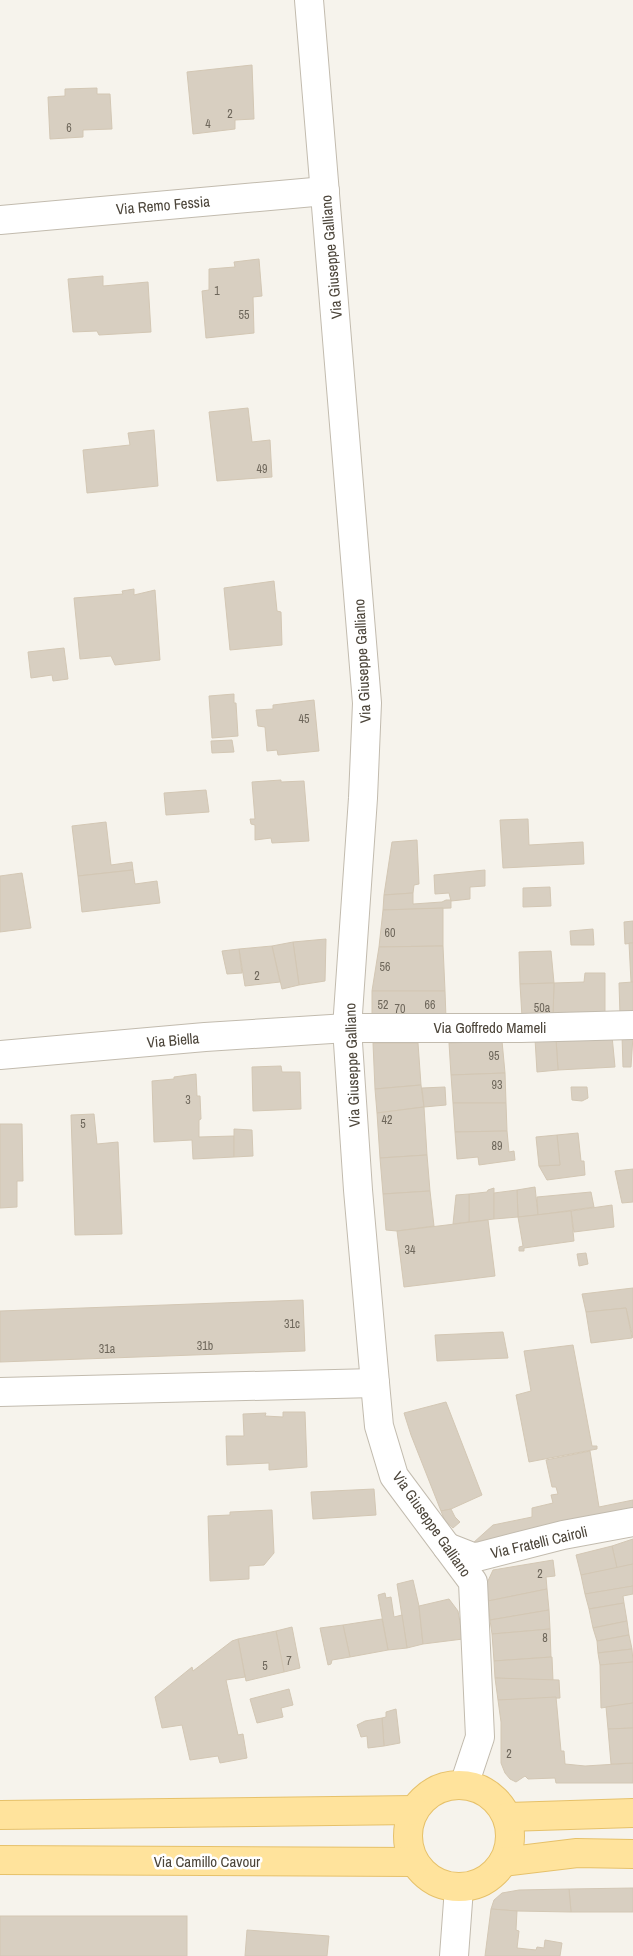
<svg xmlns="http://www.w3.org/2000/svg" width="633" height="1956" viewBox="0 0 633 1956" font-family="'Archivo Narrow',sans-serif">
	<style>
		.building { fill: #d8cfc1; stroke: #d3c7b4 }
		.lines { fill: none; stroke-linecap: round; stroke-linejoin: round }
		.minor-casing { stroke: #c2bbae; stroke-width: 30 }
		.major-casing { stroke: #e6c16a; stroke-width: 30 }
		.minor { stroke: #fff; stroke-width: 28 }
		.major { stroke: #ffe39c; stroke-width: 28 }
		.labels { text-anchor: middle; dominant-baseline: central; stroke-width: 5; stroke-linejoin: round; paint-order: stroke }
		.number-label { font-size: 12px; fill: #6e675b }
		.street-label { font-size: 15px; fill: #4b4439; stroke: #fff }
	</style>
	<rect width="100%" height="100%" fill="#f6f3ec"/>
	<!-- building -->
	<g class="building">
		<polygon points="252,65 254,119 235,120 235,129 193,134 187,72"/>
		<polygon points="97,88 97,94 110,94 112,129 83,130 83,137 50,139 48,97 65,96 65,89"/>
		<polygon points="259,259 262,296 253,297 254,333 206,338 202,291 209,290 209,269 235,267 234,262"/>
		<polygon points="103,276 103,286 148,282 151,332 99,335 97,331 73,332 68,279"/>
		<polygon points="248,408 252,442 270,440 272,477 217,481 209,412"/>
		<polygon points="154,430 158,486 87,493 83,450 130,445 128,433"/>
		<polygon points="274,581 277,611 281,612 282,645 230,650 224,588"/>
		<polygon points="134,589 134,595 155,590 160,660 115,665 111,656 80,659 74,598 123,594 122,591"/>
		<polygon points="64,648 68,679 53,681 52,675 31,678 28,652"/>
		<polygon points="234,694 234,703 236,703 238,736 212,738 209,696"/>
		<polygon points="314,700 319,751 278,755 277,750 267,751 265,727 258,726 256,710 273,709 273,705"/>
		<polygon points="232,740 234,752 212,753 211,741"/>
		<polygon points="281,780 281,782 304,781 309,841 272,843 271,838 255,840 255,825 251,824 250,819 255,819 252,782"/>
		<polygon points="206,790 209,812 166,815 164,793"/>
		<polygon points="528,819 529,845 583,842 584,864 503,868 500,820"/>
		<polygon points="106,822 111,865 132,862 133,870 78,876 72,826"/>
		<polygon points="417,840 419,884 414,885 413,893 384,895 392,842"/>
		<polygon points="133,870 135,884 157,881 160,903 82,912 78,876"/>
		<polygon points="485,870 485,886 470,887 470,899 451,901 449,893 435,894 434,875"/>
		<polygon points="22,873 31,928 0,932 0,876"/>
		<polygon points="550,887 551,906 523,907 523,888"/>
		<polygon points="413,893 413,904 442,902 446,900 451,900 451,908 383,910 384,895"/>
		<polygon points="443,908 443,946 379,947 383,910"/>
		<polygon points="633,921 633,943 625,944 624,922"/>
		<polygon points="593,929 594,945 571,945 570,931"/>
		<polygon points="326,939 325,981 299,985 293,942"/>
		<polygon points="293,942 299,985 282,989 272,946"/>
		<polygon points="629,943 633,943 633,982 631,982"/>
		<polygon points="272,946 280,982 245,986 239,949"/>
		<polygon points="443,946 445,991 372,991 379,947"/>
		<polygon points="239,949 242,973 227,974 222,951"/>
		<polygon points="551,951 554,983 520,984 519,952"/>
		<polygon points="585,973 605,973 605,1014 553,1016 554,983 584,982"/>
		<polygon points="633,982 633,1015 620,1015 619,983"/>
		<polygon points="554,983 553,1016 522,1017 520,984"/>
		<polygon points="372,991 445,991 446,1018 372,1018"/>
		<polygon points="612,1036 615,1067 558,1070 556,1039"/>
		<polygon points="622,1036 633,1036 631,1067 623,1067"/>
		<polygon points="535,1039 556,1039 558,1070 537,1072"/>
		<polygon points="502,1041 505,1073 451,1075 449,1043"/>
		<polygon points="373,1043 418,1043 421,1085 375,1089"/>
		<polygon points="281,1066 282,1072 300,1072 301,1109 253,1111 252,1067"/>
		<polygon points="505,1073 506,1103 453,1103 451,1075"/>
		<polygon points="196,1074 197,1096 200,1096 201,1119 199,1120 199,1137 234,1136 234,1157 193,1159 192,1140 154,1142 152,1081 174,1079 174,1077"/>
		<polygon points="421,1085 424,1107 377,1113 375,1089"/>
		<polygon points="445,1087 446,1105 424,1107 422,1088"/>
		<polygon points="571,1087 587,1087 588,1098 582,1101 572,1100"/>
		<polygon points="453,1103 506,1103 507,1131 455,1132"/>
		<polygon points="424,1107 427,1155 380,1158 377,1113"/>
		<polygon points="94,1114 97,1144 118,1142 122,1234 75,1235 71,1115"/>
		<polygon points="0,1124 22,1124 23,1181 17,1181 17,1207 0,1208"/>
		<polygon points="234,1129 252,1130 253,1156 234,1157"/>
		<polygon points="507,1131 509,1152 514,1151 515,1160 479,1165 478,1157 457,1159 455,1132"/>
		<polygon points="578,1133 581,1161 584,1161 585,1175 547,1180 539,1166 560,1165 557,1135"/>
		<polygon points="557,1135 560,1165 539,1166 536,1137"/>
		<polygon points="427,1155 430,1191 383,1194 380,1158"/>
		<polygon points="633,1169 633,1202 622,1203 615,1171"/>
		<polygon points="535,1187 538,1215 518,1217 517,1190"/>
		<polygon points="494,1188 494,1219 469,1222 469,1194 487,1192 488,1190"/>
		<polygon points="517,1190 518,1217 494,1219 494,1193"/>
		<polygon points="430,1191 434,1226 397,1231 386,1230 383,1194"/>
		<polygon points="591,1192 594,1207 538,1215 537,1197"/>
		<polygon points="469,1194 469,1222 453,1224 456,1195"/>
		<polygon points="612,1205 614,1227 574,1232 571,1211"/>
		<polygon points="571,1211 574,1241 524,1248 524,1251 519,1251 519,1247 523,1246 518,1217"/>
		<polygon points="488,1220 495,1276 404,1287 397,1231"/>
		<polygon points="586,1253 588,1264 579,1266 577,1254"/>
		<polygon points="633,1288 633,1338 626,1308 586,1312 582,1294"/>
		<polygon points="303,1300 305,1351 0,1362 0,1311"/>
		<polygon points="626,1308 632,1338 591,1343 586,1312"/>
		<polygon points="503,1332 508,1358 437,1361 435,1335"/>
		<polygon points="573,1345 592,1446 597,1446 597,1449 529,1462 516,1395 531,1391 524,1351"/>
		<polygon points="446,1402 482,1495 451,1509 441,1511 411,1435 404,1413"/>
		<polygon points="283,1412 305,1412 307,1467 269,1470 269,1463 227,1465 226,1436 244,1436 243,1414 266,1413 265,1416 283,1417"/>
		<polygon points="590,1451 599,1507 633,1500 633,1516 502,1545 473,1543 493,1525 532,1517 532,1508 553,1503 551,1495 558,1494 556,1487 552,1487 546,1460"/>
		<polygon points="374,1489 376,1515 313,1519 311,1492"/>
		<polygon points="451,1509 455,1517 460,1522 453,1528 445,1521 441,1511"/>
		<polygon points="272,1510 274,1553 264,1565 249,1566 249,1579 210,1581 208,1516 230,1515 230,1512"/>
		<polygon points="633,1539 633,1564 617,1568 612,1546"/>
		<polygon points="612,1546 617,1568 581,1575 576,1555"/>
		<polygon points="553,1560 555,1576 546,1577 547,1589 488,1601 487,1583 493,1570"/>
		<polygon points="633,1564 633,1586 585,1594 581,1575"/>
		<polygon points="413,1580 419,1606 423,1644 407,1648 397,1584"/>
		<polygon points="633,1586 633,1594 623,1596 624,1603 589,1609 585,1594"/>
		<polygon points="547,1589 549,1610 490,1620 488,1601"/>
		<polygon points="385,1593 386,1598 391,1597 394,1617 402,1615 407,1648 388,1650 378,1595"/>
		<polygon points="449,1599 458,1611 463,1639 423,1644 419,1606"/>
		<polygon points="624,1603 627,1621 593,1628 589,1609"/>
		<polygon points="549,1610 550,1629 492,1634 490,1620"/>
		<polygon points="382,1619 388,1650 350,1657 343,1625"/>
		<polygon points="627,1621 629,1635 597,1641 593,1628"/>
		<polygon points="343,1625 350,1657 332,1660 331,1664 328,1665 320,1628"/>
		<polygon points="292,1627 300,1668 284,1672 276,1631"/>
		<polygon points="550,1629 551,1657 494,1661 492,1634"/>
		<polygon points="276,1631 284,1672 246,1681 238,1639"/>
		<polygon points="629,1635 632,1649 598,1653 597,1641"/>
		<polygon points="238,1639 245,1677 226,1680 238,1735 243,1734 247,1758 220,1763 218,1756 190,1760 182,1725 162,1728 155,1697 192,1667 193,1671 232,1641"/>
		<polygon points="632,1649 633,1662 600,1665 598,1653"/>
		<polygon points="552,1657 553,1681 495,1678 494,1661"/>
		<polygon points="633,1662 633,1703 601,1708 600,1665"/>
		<polygon points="495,1678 559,1680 560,1698 498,1700"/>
		<polygon points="289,1689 293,1705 281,1708 283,1717 257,1723 250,1699"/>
		<polygon points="556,1697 561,1751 564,1751 565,1764 585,1766 633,1763 633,1783 556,1783 555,1778 528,1779 525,1776 516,1782 510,1779 505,1773 501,1763 501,1722 498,1700"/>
		<polygon points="633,1703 633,1728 608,1729 606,1707"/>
		<polygon points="396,1709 400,1743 384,1746 382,1718 386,1717 386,1712"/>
		<polygon points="382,1718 384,1746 368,1748 367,1736 361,1737 357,1725 365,1721"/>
		<polygon points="633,1728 633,1763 611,1764 608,1729"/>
		<polygon points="633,1888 633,1912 571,1912 569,1889"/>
		<polygon points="569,1889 571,1912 517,1911 491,1909 494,1900 502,1893 519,1890"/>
		<polygon points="491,1909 517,1911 516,1930 519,1931 517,1948 536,1950 537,1947 544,1948 545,1940 562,1943 560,1956 485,1956"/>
		<rect x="0" y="1916" width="187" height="40"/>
		<polygon points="247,1930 329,1936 327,1956 245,1956"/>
	</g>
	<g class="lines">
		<!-- minor casing -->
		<g class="minor-casing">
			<g id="minor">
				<polyline points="309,0 367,703 363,798 347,1028 358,1190 375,1383 379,1426 394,1476 473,1582 480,1737 464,1785"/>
				<polyline points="0,220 325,191"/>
				<polyline points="0,1055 205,1037 347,1028 521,1028 633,1025"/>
				<polyline points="0,1392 375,1383"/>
				<polyline points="447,1547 470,1556 477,1557 563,1535 633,1522"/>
				<polyline points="454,1956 459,1888"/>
			</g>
		</g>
		<!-- major casing -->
		<g class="major-casing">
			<g id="major">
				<circle cx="459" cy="1836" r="51"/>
				<polyline points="0,1815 414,1810"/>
				<polyline points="507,1817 633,1813"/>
				<polyline points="0,1860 414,1862"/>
				<polyline points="503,1862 577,1853 633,1854"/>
			</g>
		</g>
		<!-- minor -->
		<use href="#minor" class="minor"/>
		<!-- major -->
		<use href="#major" class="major"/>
	</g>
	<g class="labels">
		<!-- number labels -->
		<g class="number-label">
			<text x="230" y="114">2</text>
			<text x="208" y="124">4</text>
			<text x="69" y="128">6</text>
			<text x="217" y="291">1</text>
			<text x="244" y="315">55</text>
			<text x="262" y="469">49</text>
			<text x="304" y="719">45</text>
			<text x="390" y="933">60</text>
			<text x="385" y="967">56</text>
			<text x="257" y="976">2</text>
			<text x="383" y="1005">52</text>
			<text x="430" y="1005">66</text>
			<text x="542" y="1008">50a</text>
			<text x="400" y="1009">70</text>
			<text x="494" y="1056">95</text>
			<text x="497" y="1085">93</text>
			<text x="188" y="1100">3</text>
			<text x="387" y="1120">42</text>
			<text x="83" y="1124">5</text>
			<text x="497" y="1146">89</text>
			<text x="410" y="1250">34</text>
			<text x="292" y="1324">31c</text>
			<text x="205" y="1346">31b</text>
			<text x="107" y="1349">31a</text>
			<text x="540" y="1574">2</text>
			<text x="545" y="1638">8</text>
			<text x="289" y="1661">7</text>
			<text x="265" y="1666">5</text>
			<text x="509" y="1754">2</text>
		</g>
		<!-- street labels -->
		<g class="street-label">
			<text transform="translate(163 205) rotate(-5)">Via Remo Fessia</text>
			<text transform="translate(331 257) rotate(-95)">Via Giuseppe Galliano</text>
			<text transform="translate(362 661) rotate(-93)">Via Giuseppe Galliano</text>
			<text x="490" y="1027">Via Goffredo Mameli</text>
			<text transform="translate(173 1040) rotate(-5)">Via Biella</text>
			<text transform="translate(352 1065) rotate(-92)">Via Giuseppe Galliano</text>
			<text transform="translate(432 1524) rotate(55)">Via Giuseppe Galliano</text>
			<text transform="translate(539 1542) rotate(-13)">Via Fratelli Cairoli</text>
			<text x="207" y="1861">Via Camillo Cavour</text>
		</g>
	</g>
</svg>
